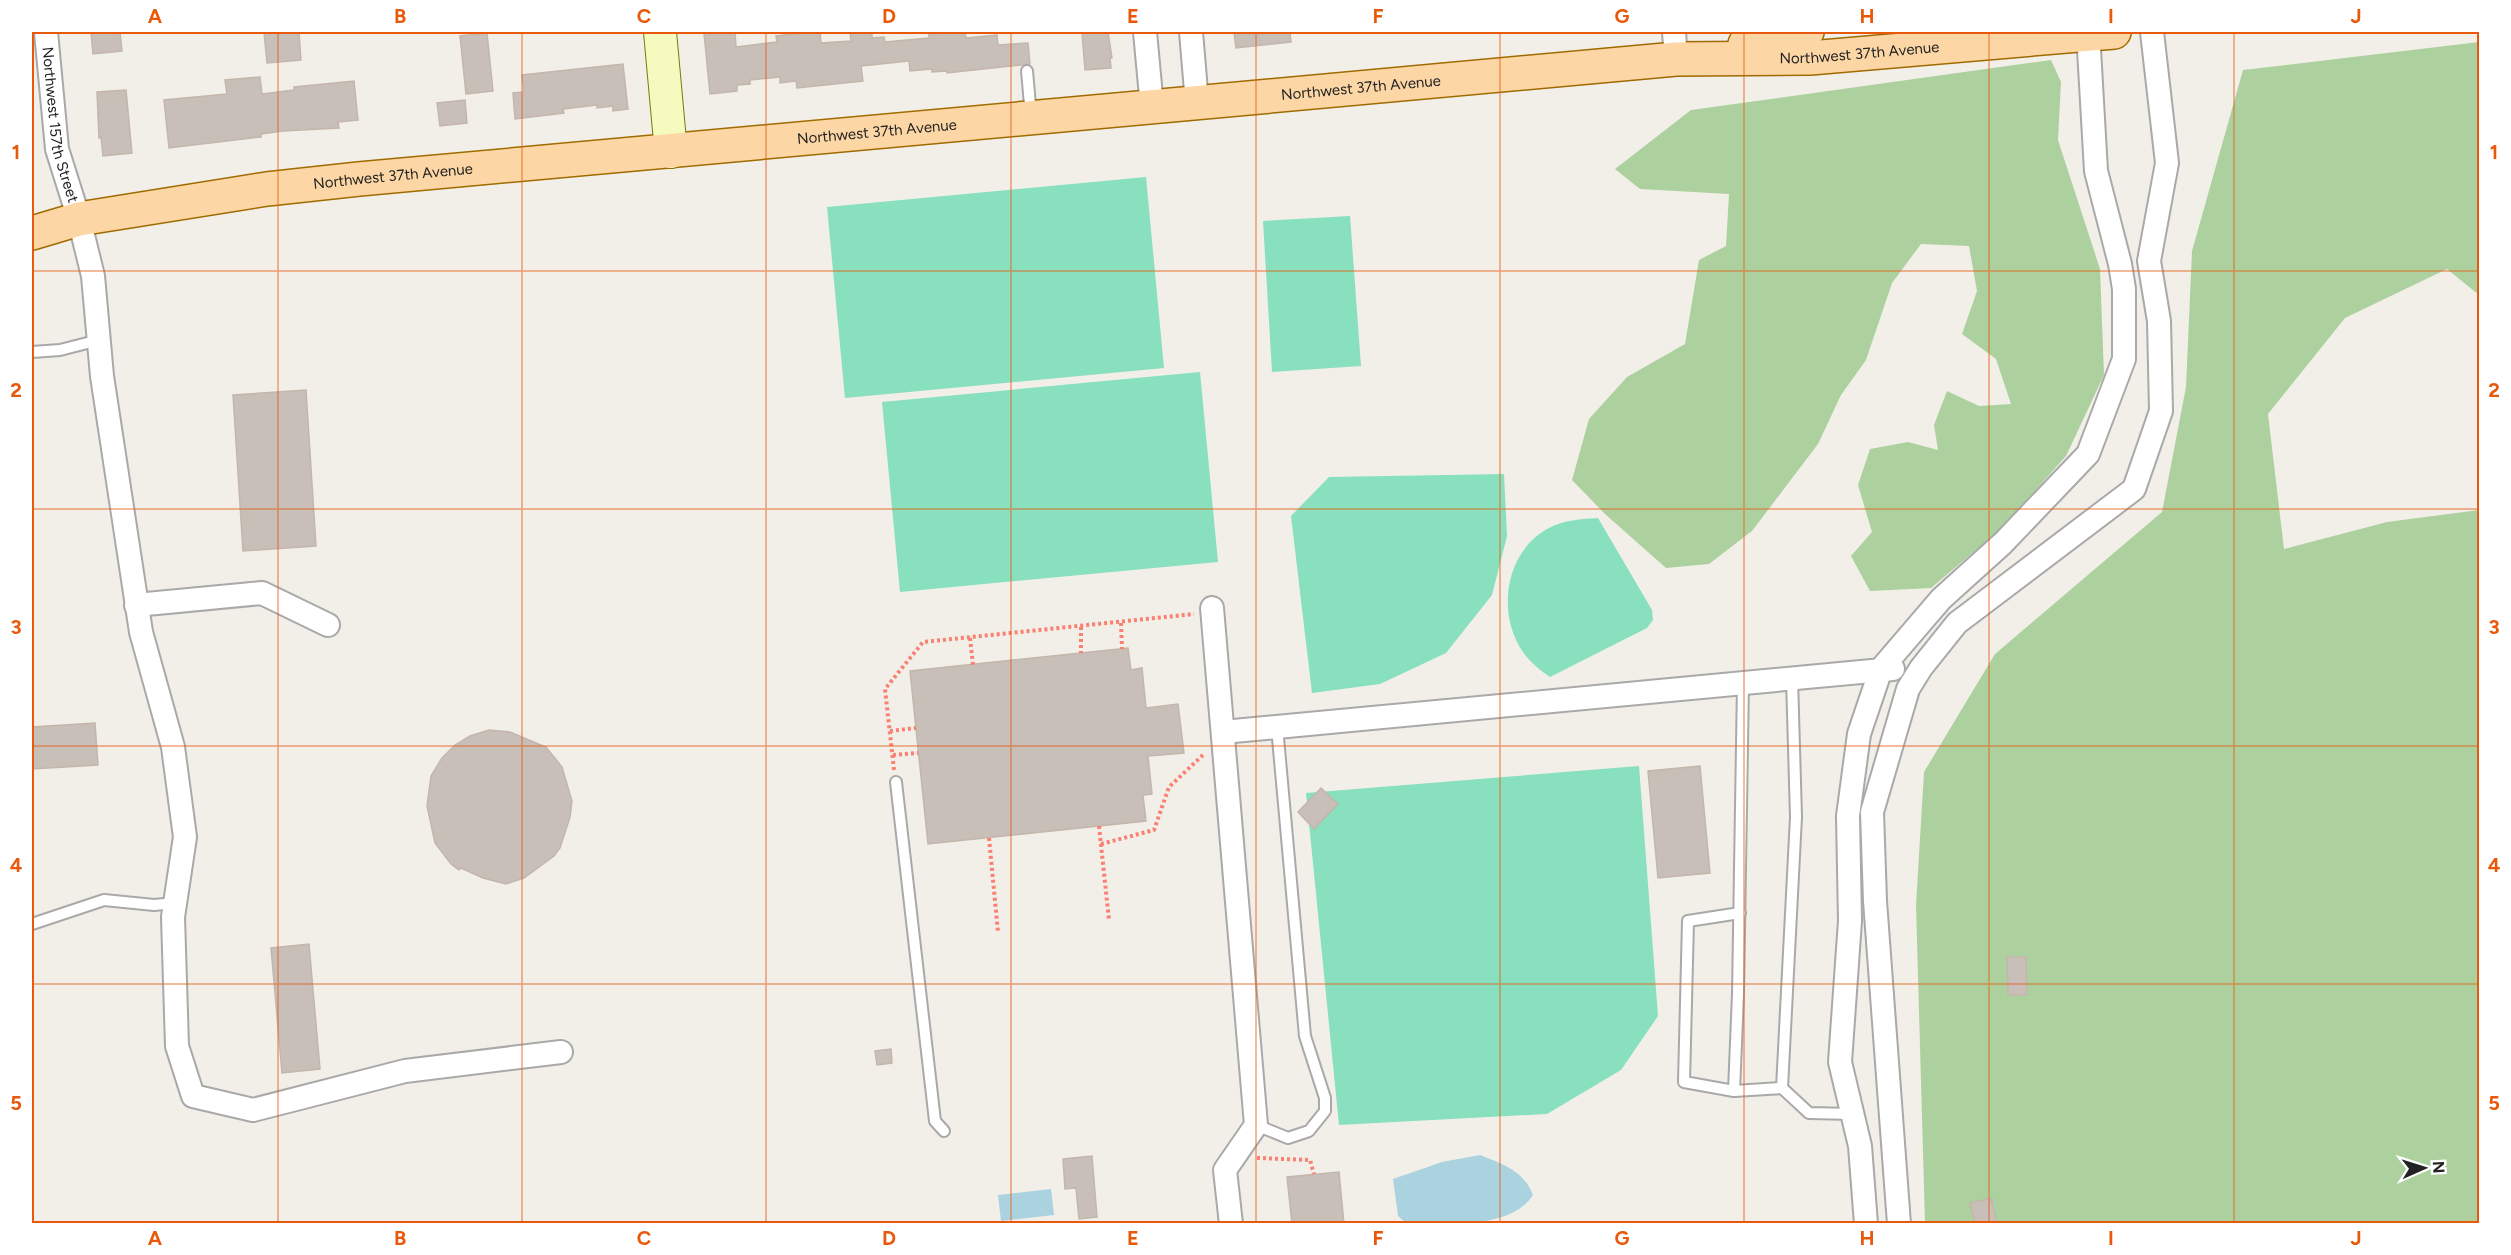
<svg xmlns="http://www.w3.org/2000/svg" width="2511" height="1255" viewBox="0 0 2511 1255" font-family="Figtree,sans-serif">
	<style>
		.forest { fill: #add19e }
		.pitch { fill: #88e0be }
		.water { fill: #aad3df }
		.building { fill: #c7bfb8; stroke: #c4b6ab; stroke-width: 1.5 }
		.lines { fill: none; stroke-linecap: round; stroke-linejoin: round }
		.lane-casing { stroke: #a9a9a9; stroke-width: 14 }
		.street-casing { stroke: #a9a9a9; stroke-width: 26 }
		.secondary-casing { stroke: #707d05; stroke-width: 34 }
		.primary-casing { stroke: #a06b00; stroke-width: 36 }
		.path { stroke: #fa8072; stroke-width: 4; stroke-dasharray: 3 3; stroke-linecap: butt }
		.lane { stroke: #fff; stroke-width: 10 }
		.street { stroke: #fff; stroke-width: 22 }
		.secondary { stroke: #f7fabf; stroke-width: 32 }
		.primary { stroke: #fcd6a4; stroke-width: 33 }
		.grid { fill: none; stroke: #e8590c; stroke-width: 1.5; stroke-opacity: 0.55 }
		.labels { text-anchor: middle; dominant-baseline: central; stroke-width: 4.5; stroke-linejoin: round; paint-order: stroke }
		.street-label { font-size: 15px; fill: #222; stroke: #fff }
		.neatline { fill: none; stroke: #e8590c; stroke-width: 2 }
		.grid-label { font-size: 20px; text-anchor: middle; font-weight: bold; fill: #e8590c }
	</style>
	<rect width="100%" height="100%" fill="#f2efe9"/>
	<!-- forest -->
	<g class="forest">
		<polygon points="2479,42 2479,295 2447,269 2345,318 2268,414 2284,549 2387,522 2479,510 2479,1223 1925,1223 1916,905 1924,772 1995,654 2162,512 2186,387 2192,251 2243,70"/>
		<polygon points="2051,60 2061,82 2058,140 2100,269 2104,375 2066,456 2002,528 1931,588 1870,591 1851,556 1872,532 1858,485 1870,449 1908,442 1938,450 1934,425 1947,391 1979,406 2011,404 1996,359 1962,334 1977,291 1969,246 1921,244 1892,283 1866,360 1841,395 1818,444 1752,531 1709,564 1666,568 1605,514 1572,480 1589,419 1627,377 1685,344 1699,260 1726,246 1729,194 1640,189 1615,169 1691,110"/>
	</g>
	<!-- pitch -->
	<g class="pitch">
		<polygon points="1146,177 1164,368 845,398 827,207"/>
		<polygon points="1350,216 1361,366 1272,372 1263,221"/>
		<polygon points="1200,372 1218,562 900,592 882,402"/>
		<polygon points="1504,474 1507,536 1492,595 1446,653 1380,684 1312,693 1291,516 1329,477"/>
		<path d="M1598 518 1652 610 1653 620 1647 628 1550 677C1540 670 1530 662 1523 652 1496 613 1505 551 1549 528 1564 520 1581 519 1598 518Z"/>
		<polygon points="1639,766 1658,1016 1621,1070 1547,1114 1339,1125 1306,793"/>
	</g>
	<!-- water -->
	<g class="water">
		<path d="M1480 1155C1503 1164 1524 1171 1533 1195 1511 1230 1443 1224 1406 1223L1398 1216 1393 1179 1442 1162Z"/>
		<polygon points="1051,1189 1054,1215 1001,1221 998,1195"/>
	</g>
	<!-- building -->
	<g class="building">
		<polygon points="91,32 120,32 122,51 93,54"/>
		<polygon points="264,32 299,32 301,60 267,63"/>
		<polygon points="735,32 736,47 777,42 776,36 795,34 795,32 820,32 821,43 851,41 850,32 872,32 872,38 884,37 885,42 929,38 929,32 965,32 966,38 997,35 998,45 1028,43 1030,64 947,73 947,71 932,72 932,69 910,71 909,61 861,66 863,81 797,88 796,81 780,83 780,77 750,80 750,84 737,85 737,91 710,94 704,33"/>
		<polygon points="1108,32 1112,58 1110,58 1111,68 1085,70 1082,33"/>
		<polygon points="1234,32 1290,32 1291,42 1236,48"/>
		<polygon points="487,33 493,91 466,94 460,36"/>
		<polygon points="623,64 628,109 613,111 613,106 597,108 597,105 563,109 564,113 515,119 513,93 524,92 522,75"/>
		<polygon points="260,77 262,94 294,90 294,87 354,81 358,120 338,122 339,128 283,131 261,134 261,137 169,148 164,100 227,94 225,80"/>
		<polygon points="126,90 132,153 103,156 101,137 99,138 97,92"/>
		<polygon points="465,100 467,123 440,126 437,103"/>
		<polygon points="306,390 316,546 243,551 233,395"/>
		<polygon points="1128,648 1131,670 1142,668 1146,708 1178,704 1184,753 1148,756 1152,794 1143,795 1146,821 928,844 910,671"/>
		<polygon points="95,723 98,765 32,769 32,727"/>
		<polygon points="489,730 510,732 546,747 562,767 572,801 570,817 560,848 554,856 524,878 506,884 483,878 461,868 459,870 451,864 435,843 427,806 431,776 442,758 455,745 470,736"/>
		<polygon points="1700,766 1710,873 1658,878 1648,771"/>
		<polygon points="1321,788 1338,804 1314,829 1298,812"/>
		<polygon points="309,944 320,1069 282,1073 271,948"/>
		<polygon points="2007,957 2026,957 2027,995 2008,995"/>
		<polygon points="891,1049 892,1063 877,1065 875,1051"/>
		<polygon points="1092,1156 1097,1217 1079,1219 1076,1188 1065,1189 1063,1159"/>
		<polygon points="1339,1172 1344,1224 1292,1224 1287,1177"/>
		<polygon points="1991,1198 1997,1224 1975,1224 1970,1203"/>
	</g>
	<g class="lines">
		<!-- lane casing -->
		<g class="lane-casing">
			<g id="lane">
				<polyline points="1027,71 1031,116"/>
				<polyline points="32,352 60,350 99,340"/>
				<polyline points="1792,678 1796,817 1782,1088 1809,1113 1853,1114"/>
				<polyline points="1743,683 1738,994 1734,1091 1782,1088"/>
				<polyline points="896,782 935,1121 944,1131"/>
				<polyline points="32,924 104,900 154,905 175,903"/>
				<polyline points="1734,1091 1684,1082 1688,921 1740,913"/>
				<polyline points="1256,1125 1288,1138 1309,1131 1325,1111 1325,1098 1305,1036 1277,727"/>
			</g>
		</g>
		<!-- street casing -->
		<g class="street-casing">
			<g id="street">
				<path id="s1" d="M46 32 57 149 79 219 93 276 102 376 141 632 173 747 185 837 173 917 177 1046 193 1096 253 1110 405 1071 561 1052"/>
				<polyline points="1145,32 1152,107"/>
				<polyline points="1191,32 1197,103"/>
				<polyline points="1674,32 1676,59"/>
				<polyline points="136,605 262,593 328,625"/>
				<polyline points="1212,608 1256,1125 1225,1170 1231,1224"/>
				<polyline points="1223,732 1893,669"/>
				<polyline points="1866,1224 1860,1146 1840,1062 1850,921 1848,816 1859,734 1881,669 1941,599 2003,543 2088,454 2124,359 2124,289 2120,264 2096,171 2088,32"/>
				<polyline points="1899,1224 1875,901 1872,812 1908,689 1921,668 1957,623 2134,489 2161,411 2159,321 2149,261 2167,163 2152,32"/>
			</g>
		</g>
		<!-- secondary casing -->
		<g class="secondary-casing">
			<polyline id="secondary" points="660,32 671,152"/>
		</g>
		<!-- primary casing -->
		<g class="primary-casing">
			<g id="primary">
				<polyline points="1745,44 1807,32"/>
				<path id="s2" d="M32 233 79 219 267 189 359 179 1676 59 1810 58 2114 32"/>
			</g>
		</g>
		<!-- path -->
		<g class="path">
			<polyline points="1121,623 1122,649"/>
			<polyline points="1081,627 1081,653"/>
			<polyline points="970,638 973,665"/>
			<polyline points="890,731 916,728"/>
			<polyline points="893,755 918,753"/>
			<polyline points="894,770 885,689 923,642 1194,614"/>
			<polyline points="1099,826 1109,920"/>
			<polyline points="989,838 998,932"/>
			<polyline points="1101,844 1154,830 1169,787 1204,754"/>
			<polyline points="1257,1158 1310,1160 1314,1174"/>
		</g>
		<!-- lane -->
		<use href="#lane" class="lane"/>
		<!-- street -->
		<use href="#street" class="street"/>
		<!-- secondary -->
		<use href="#secondary" class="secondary"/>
		<!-- primary -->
		<use href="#primary" class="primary"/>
	</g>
	<!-- grid -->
	<path class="grid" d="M278 32V1224M522 32V1224M766 32V1224M1011 32V1224M1256 32V1224M1500 32V1224M1744 32V1224M1989 32V1224M2234 32V1224M32 271H2480M32 509H2480M32 746H2480M32 984H2480"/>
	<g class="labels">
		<!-- street labels -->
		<g class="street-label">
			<text stroke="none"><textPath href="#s2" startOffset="1838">Northwest 37th Avenue</textPath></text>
			<text stroke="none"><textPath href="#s2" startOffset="1338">Northwest 37th Avenue</textPath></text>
			<text stroke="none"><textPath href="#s1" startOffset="94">Northwest 157th Street</textPath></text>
			<text stroke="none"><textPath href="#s2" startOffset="852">Northwest 37th Avenue</textPath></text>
			<text stroke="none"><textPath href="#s2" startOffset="366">Northwest 37th Avenue</textPath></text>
		</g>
	</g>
	<!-- border -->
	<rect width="2511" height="1255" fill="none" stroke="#ffffff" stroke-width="66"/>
	<!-- north arrow -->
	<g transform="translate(2424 1168) rotate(87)" stroke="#ffffff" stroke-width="4.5" paint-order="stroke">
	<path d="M0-4.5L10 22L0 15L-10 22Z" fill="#222222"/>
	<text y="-9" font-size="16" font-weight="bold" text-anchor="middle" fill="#222222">N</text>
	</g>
	<rect x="33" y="33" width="2445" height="1189" class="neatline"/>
	<g class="grid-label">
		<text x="155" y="23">A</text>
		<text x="400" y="23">B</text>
		<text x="644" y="23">C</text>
		<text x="889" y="23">D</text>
		<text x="1133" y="23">E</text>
		<text x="1378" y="23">F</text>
		<text x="1622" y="23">G</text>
		<text x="1867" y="23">H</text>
		<text x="2111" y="23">I</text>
		<text x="2356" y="23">J</text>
		<text x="16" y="159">1</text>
		<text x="2494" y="159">1</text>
		<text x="16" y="397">2</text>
		<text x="2494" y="397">2</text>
		<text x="16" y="634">3</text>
		<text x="2494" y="634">3</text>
		<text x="16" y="872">4</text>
		<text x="2494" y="872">4</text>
		<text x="16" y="1110">5</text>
		<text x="2494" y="1110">5</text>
		<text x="155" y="1245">A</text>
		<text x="400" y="1245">B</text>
		<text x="644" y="1245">C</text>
		<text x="889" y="1245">D</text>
		<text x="1133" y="1245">E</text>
		<text x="1378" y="1245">F</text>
		<text x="1622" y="1245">G</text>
		<text x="1867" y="1245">H</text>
		<text x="2111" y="1245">I</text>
		<text x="2356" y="1245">J</text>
	</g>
</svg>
